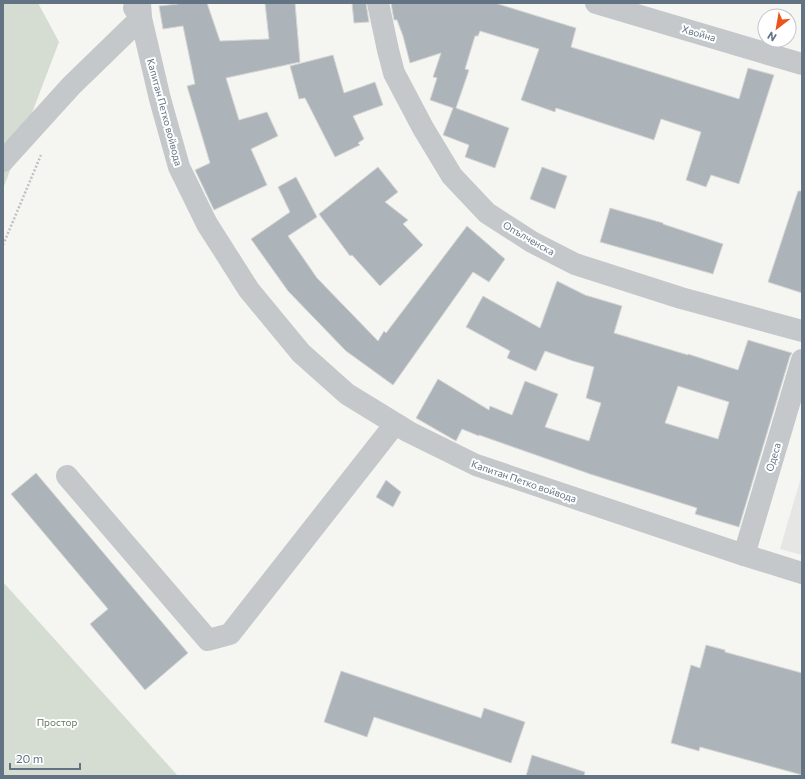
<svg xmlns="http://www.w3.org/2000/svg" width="805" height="779" viewBox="0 0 805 779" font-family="Commissioner,sans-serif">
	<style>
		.built { fill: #e6e7e5 }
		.green { fill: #d5ddd2 }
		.building { fill: #acb4ba; stroke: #d6d6d4; fill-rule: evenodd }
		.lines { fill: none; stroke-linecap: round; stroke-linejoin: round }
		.path { stroke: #bec0c2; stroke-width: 2.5; stroke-dasharray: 2 2; stroke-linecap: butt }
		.minor { stroke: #c4c8cb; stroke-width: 22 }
		.labels { text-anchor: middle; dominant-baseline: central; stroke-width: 4; stroke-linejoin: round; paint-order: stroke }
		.street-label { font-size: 10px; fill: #627484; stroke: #fff }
		.park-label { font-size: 10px; fill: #667b62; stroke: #fff }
	</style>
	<rect width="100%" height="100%" fill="#f5f5f1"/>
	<!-- built -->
	<polygon class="built" points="802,474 802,555 780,549"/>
	<!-- green -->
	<g class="green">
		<polygon points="3,3 38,3 59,42 3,189"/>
		<polygon points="3,582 178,776 3,776"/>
	</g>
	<!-- building -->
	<g class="building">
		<polygon points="178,3 207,3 220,41 269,39 265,3 295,3 300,62 226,78 239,120 267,112 278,136 251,149 267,185 214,210 195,170 210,163 187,86 195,84 183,26 163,29 159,6 178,4"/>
		<polygon points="352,3 366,3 369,22 354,23"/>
		<polygon points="391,3 495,3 576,28 571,47 739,99 748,68 774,75 739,184 711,175 706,187 686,180 701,132 661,119 654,140 556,108 555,112 521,100 539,49 480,31 478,36 475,36 465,69 469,70 456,108 509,128 495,168 465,157 469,145 443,135 453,108 430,100 437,78 433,77 441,53 410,63 403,36 397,20 394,20"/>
		<polygon points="333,55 344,93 375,82 383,105 353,116 364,139 358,143 360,145 335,157 305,98 299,99 290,66"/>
		<polygon points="378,167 398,192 385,202 408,220 403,224 423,245 380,286 352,255 350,256 319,214"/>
		<polygon points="542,167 567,176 555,209 530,199"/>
		<polygon points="296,177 317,217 288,236 317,278 378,341 384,331 386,333 467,226 505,259 489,282 473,272 393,385 346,351 288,291 251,239 290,212 278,187"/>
		<polygon points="798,191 802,191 802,293 768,282"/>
		<polygon points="610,208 663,223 663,224 723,244 713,274 600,242"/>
		<path d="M557 281 585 295 622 306 614 333 688 355V354L738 370 748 340 792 353 790 356 739 527 695 514 697 508 590 474 479 435V436L462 429 456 441 416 418 438 379 489 410 490 406 512 415 525 381 558 394 545 427 589 441 601 403 586 398 594 367 573 361 545 351 536 371 507 358 510 351 466 327 483 296 540 328ZM678 386 729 402 718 439 665 423Z"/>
		<polygon points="36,473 188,653 145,690 90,624 108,609 11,494"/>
		<polygon points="386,480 401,492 393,507 376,497"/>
		<polygon points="706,645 725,650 725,652 802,673 802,775 700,747 699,751 671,743 691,665 700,668"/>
		<polygon points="341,671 481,718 484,708 525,722 511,763 374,717 367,737 324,722"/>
		<polygon points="532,755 585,772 584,776 526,776"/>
	</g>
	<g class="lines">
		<!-- path -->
		<polyline class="path" points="3,245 41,155"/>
		<!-- minor -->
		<g class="minor">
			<polyline points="140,3 141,18 160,99 179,167 207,224 249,290 301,353 347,394 409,432 476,465 744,555 802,573"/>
			<polyline points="378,3 388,50 394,73 423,128 452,176 487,213 532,242 575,264 681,298 802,331"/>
			<polyline points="596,3 802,64"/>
			<polyline points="3,161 71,86 141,18 134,8"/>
			<polyline points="67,476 208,640 230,634 395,424"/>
			<polyline points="744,555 802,360"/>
		</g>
	</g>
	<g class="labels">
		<!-- street labels -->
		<g class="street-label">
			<text transform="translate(699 33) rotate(16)">Хвойна</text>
			<text transform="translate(165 112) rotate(75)">Капитан Петко войвода</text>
			<text transform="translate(529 238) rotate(30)">Опълченска</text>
			<text transform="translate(773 457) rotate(-73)">Одеса</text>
			<text transform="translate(524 481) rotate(19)">Капитан Петко войвода</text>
		</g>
		<!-- park labels -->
		<g class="park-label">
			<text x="57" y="722">Простор</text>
		</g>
	</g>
	<!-- border -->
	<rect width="805" height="779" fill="none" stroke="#627484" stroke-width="8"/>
	<!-- north arrow -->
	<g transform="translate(777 28) rotate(211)"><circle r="19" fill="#ffffff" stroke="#c0c7ce"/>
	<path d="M0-3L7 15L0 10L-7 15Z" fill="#ec541b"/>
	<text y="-6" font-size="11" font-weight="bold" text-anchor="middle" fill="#627484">N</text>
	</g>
	<!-- scale -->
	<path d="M10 763v6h70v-6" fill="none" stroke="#627484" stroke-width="2"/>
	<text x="16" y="763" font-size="12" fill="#627484" stroke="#ffffff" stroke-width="3" paint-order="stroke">20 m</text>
</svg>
